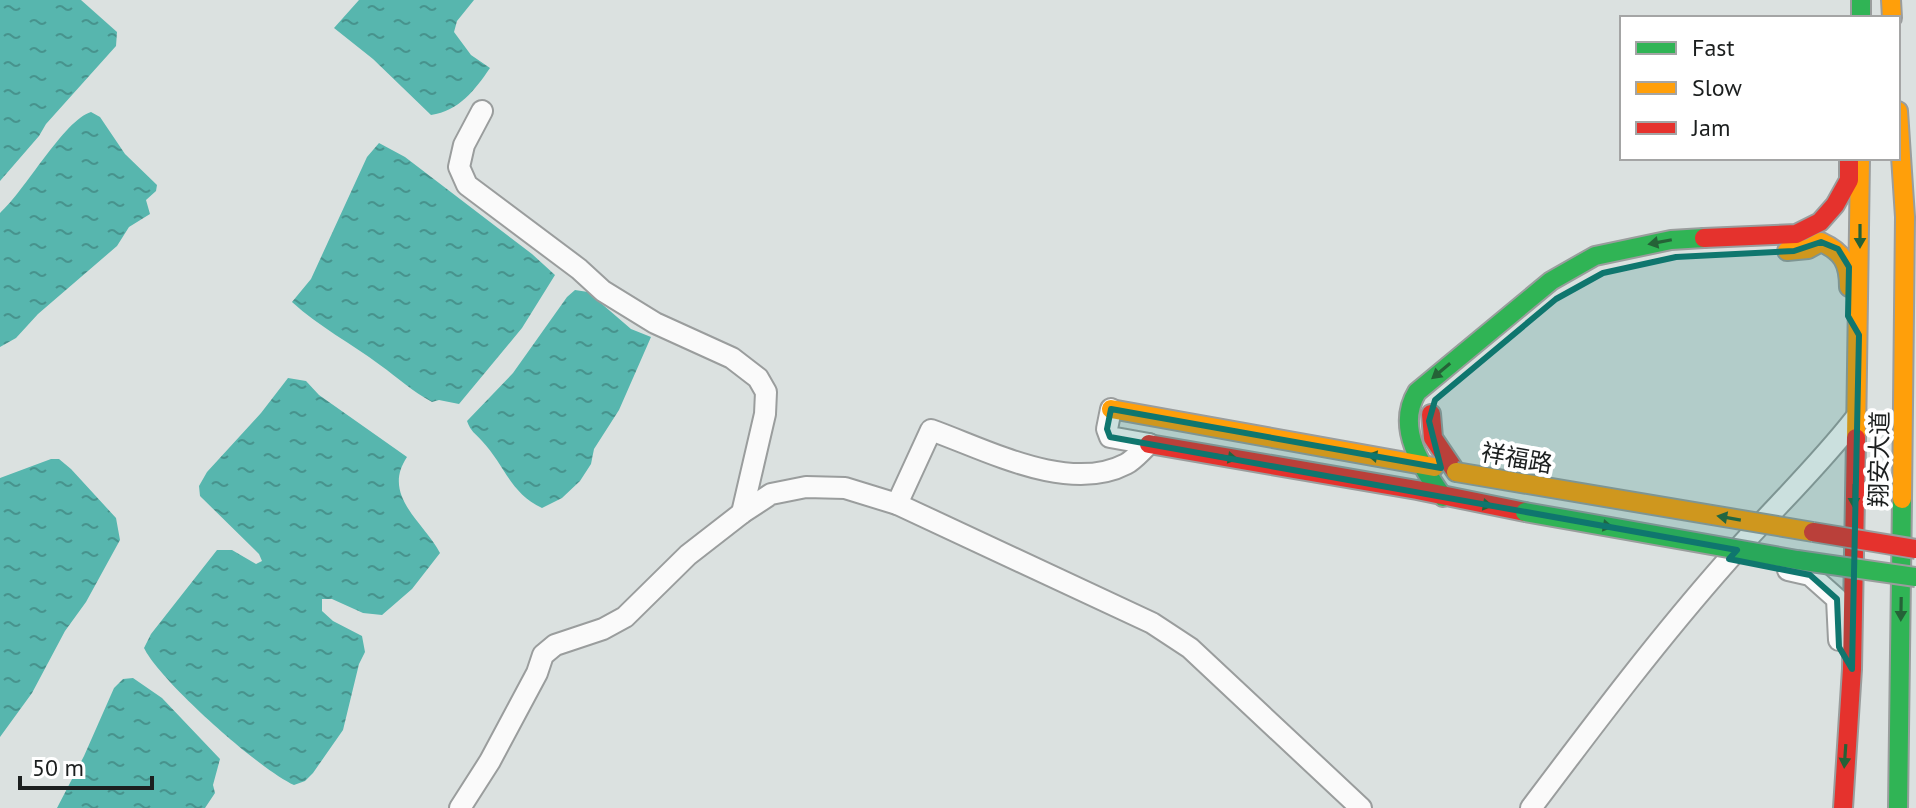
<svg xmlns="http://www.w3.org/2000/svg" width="1916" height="808" viewBox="0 0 1916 808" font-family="'PT Sans','Noto Sans SC',sans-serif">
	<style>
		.water { fill: url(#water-ripples) }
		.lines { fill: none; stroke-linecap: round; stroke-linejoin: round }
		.street-casing { stroke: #9a9d9d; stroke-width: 24 }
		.fast-casing { stroke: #9a9d9d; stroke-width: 22 }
		.slow-casing { stroke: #9a9d9d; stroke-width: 22 }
		.jam-casing { stroke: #9a9d9d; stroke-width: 22 }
		.street { stroke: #fafafa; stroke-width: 20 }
		.fast { stroke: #30b455; stroke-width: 18 }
		.slow { stroke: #ff9f0a; stroke-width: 18 }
		.jam { stroke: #e5322d; stroke-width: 18 }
		.fast-bridge-casing { stroke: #9a9d9d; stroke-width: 22; stroke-linecap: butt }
		.slow-bridge-casing { stroke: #9a9d9d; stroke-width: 22; stroke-linecap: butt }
		.jam-bridge-casing { stroke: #9a9d9d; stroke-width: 22; stroke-linecap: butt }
		.fast-bridge { stroke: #30b455; stroke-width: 18 }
		.slow-bridge { stroke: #ff9f0a; stroke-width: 18 }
		.jam-bridge { stroke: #e5322d; stroke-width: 18 }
		.oneway { fill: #256237 }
		.marked { fill: #0f766e; fill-opacity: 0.2; stroke: #0f766e; stroke-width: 6; stroke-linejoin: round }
		.labels { text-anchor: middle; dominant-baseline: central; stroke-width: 8; stroke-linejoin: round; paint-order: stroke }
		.street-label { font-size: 24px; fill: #1c1f1f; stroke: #fff }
	</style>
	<defs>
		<pattern id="water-ripples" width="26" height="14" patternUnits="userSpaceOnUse" patternTransform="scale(2)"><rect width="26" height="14" fill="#57b6ae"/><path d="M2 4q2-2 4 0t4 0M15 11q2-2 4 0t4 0" fill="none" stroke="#47938d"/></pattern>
	</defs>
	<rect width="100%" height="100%" fill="#dbe1e0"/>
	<!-- water -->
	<g class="water">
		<polygon points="0,0 81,0 117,32 116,46 46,124 39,136 0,181"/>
		<path d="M359 0H474L457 21 454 32 471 55 490 68C475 90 459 111 431 115L373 59 334 28Z"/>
		<path d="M91 112 100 117 125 154 157 185 156 191 146 200 150 214 129 227 117 246 38 314 16 338 0 347V213C25 191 64 120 91 112Z"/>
		<path d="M379 143 405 157 532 254 555 275 522 328 459 404 439 400 432 402C412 391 398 378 380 365 351 343 319 327 292 302L311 279 367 157Z"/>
		<path d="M575 290 588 292 631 329 651 337 619 410 594 449 591 464 580 481 562 498 542 508C510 493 504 464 482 441 475 433 471 432 467 421L513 373 567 297Z"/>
		<path d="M288 378 306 381 319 395 407 457C381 496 424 522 440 553L412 589 382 615 363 613 332 599H322V611L333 621 362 636 365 652 359 664 343 730 313 773 305 781 294 785C260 770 160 681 144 648L151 634 217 550H232L256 564 262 561 259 554 200 496 199 486 207 472 261 413Z"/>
		<polygon points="51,459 59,459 71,469 116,518 120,540 86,602 65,631 32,693 0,737 0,478"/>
		<polygon points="133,678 162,698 220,759 213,785 215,793 205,808 57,808 84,756 114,688 123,679"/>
	</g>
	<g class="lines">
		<!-- street casing -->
		<g class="street-casing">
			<g id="street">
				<polyline points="482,111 464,145 459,167 467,185 579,269 603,291 655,323 732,358 758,378 766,392 765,414 742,513"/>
				<polyline points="1111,409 1107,429 1110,437 1149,444"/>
				<path d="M897 504 931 430C987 450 1069 494 1126 464 1134 460 1142 450 1149 444"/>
				<polyline points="1788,570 1810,575 1837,599 1839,640"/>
				<polyline points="460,808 490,761 537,673 543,655 555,645 603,629 625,617 688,555 742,513 771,494 806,487 845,488 897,504 1152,623 1190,648 1361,808"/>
				<path d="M1531 808C1595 723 1658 639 1728 560 1770 512 1816 469 1855 419"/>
			</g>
		</g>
		<!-- fast casing -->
		<g class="fast-casing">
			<g id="fast">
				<polyline points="1861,0 1861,18"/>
				<path d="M1443 497C1422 467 1395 428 1417 392L1551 281 1595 256 1671 240 1704 238"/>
				<polyline points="1898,808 1902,499"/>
			</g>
		</g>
		<!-- slow casing -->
		<g class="slow-casing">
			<g id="slow">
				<polyline points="1891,0 1892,18"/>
				<polyline points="1898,111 1905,217 1902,499"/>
				<path d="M1787 251 1808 249 1821 242C1843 252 1849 263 1849 287"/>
				<polyline points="1111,409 1434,467"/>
				<polyline points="1856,438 1860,158"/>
			</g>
		</g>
		<!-- jam casing -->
		<g class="jam-casing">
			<g id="jam">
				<polyline points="1704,238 1796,234 1820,222 1835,205 1849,180 1849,159"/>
				<polyline points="1431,414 1433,438 1456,472"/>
				<polyline points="1149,444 1417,490 1525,512"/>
				<polyline points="1843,808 1852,669 1856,438"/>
			</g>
		</g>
		<!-- street -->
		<use href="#street" class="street"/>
		<!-- fast -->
		<use href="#fast" class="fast"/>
		<!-- slow -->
		<use href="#slow" class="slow"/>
		<!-- jam -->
		<use href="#jam" class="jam"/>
		<!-- fast-bridge casing -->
		<g class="fast-bridge-casing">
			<polyline id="fast-bridge" points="1525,512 1797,560 1916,577"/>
		</g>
		<!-- slow-bridge casing -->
		<g class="slow-bridge-casing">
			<polyline id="slow-bridge" points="1456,472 1813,532"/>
		</g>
		<!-- jam-bridge casing -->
		<g class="jam-bridge-casing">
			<polyline id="jam-bridge" points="1813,532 1916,549"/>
		</g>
		<!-- fast-bridge -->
		<use href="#fast-bridge" class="fast-bridge"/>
		<!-- slow-bridge -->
		<use href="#slow-bridge" class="slow-bridge"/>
		<!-- jam-bridge -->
		<use href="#jam-bridge" class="jam-bridge"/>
	</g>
	<!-- one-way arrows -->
	<defs><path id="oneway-solid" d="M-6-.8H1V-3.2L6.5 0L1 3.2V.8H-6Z" transform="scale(2)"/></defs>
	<g class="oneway">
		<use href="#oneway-solid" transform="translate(1860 236) rotate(90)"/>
		<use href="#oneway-solid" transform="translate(1660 242) rotate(169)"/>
		<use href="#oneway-solid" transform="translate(1441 371) rotate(140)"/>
		<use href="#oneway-solid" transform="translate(1226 457) rotate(10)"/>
		<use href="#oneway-solid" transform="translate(1379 457) rotate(-170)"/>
		<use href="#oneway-solid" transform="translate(1854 496) rotate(91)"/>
		<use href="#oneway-solid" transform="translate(1481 504) rotate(10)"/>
		<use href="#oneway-solid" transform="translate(1729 518) rotate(-170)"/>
		<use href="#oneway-solid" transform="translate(1601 525) rotate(10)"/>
		<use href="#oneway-solid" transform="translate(1901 609) rotate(91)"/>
		<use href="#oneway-solid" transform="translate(1845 756) rotate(94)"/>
	</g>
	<!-- marked area -->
	<path class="marked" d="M1821 242 1838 249 1849 267 1848 316 1859 335 1852 669 1839 647 1837 599 1810 575 1729 559 1737 550 1110 437 1107 429 1111 409 1441 468 1429 421 1435 400 1556 299 1603 273 1676 257 1794 251Z"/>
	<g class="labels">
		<!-- street labels -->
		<g class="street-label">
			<text transform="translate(1517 458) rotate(10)">祥福路</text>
			<text transform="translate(1879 459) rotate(-89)">翔安大道</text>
		</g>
	</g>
	<!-- legend -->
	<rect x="1620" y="16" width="280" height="144" fill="#ffffff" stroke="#a4a5a5" stroke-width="2"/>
	<rect x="1636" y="42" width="40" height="12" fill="#30b455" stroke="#a4a5a5" stroke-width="2"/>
	<text x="1692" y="56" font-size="24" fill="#1c1f1f">Fast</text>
	<rect x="1636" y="82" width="40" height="12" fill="#ff9f0a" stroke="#a4a5a5" stroke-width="2"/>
	<text x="1692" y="96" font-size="24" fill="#1c1f1f">Slow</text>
	<rect x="1636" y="122" width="40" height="12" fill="#e5322d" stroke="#a4a5a5" stroke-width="2"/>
	<text x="1692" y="136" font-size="24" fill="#1c1f1f">Jam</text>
	<!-- scale -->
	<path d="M20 776v12h132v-12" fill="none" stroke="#1c1f1f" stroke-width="4"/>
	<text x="32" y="776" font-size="24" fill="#1c1f1f" stroke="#ffffff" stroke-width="6" paint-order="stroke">50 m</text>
</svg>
